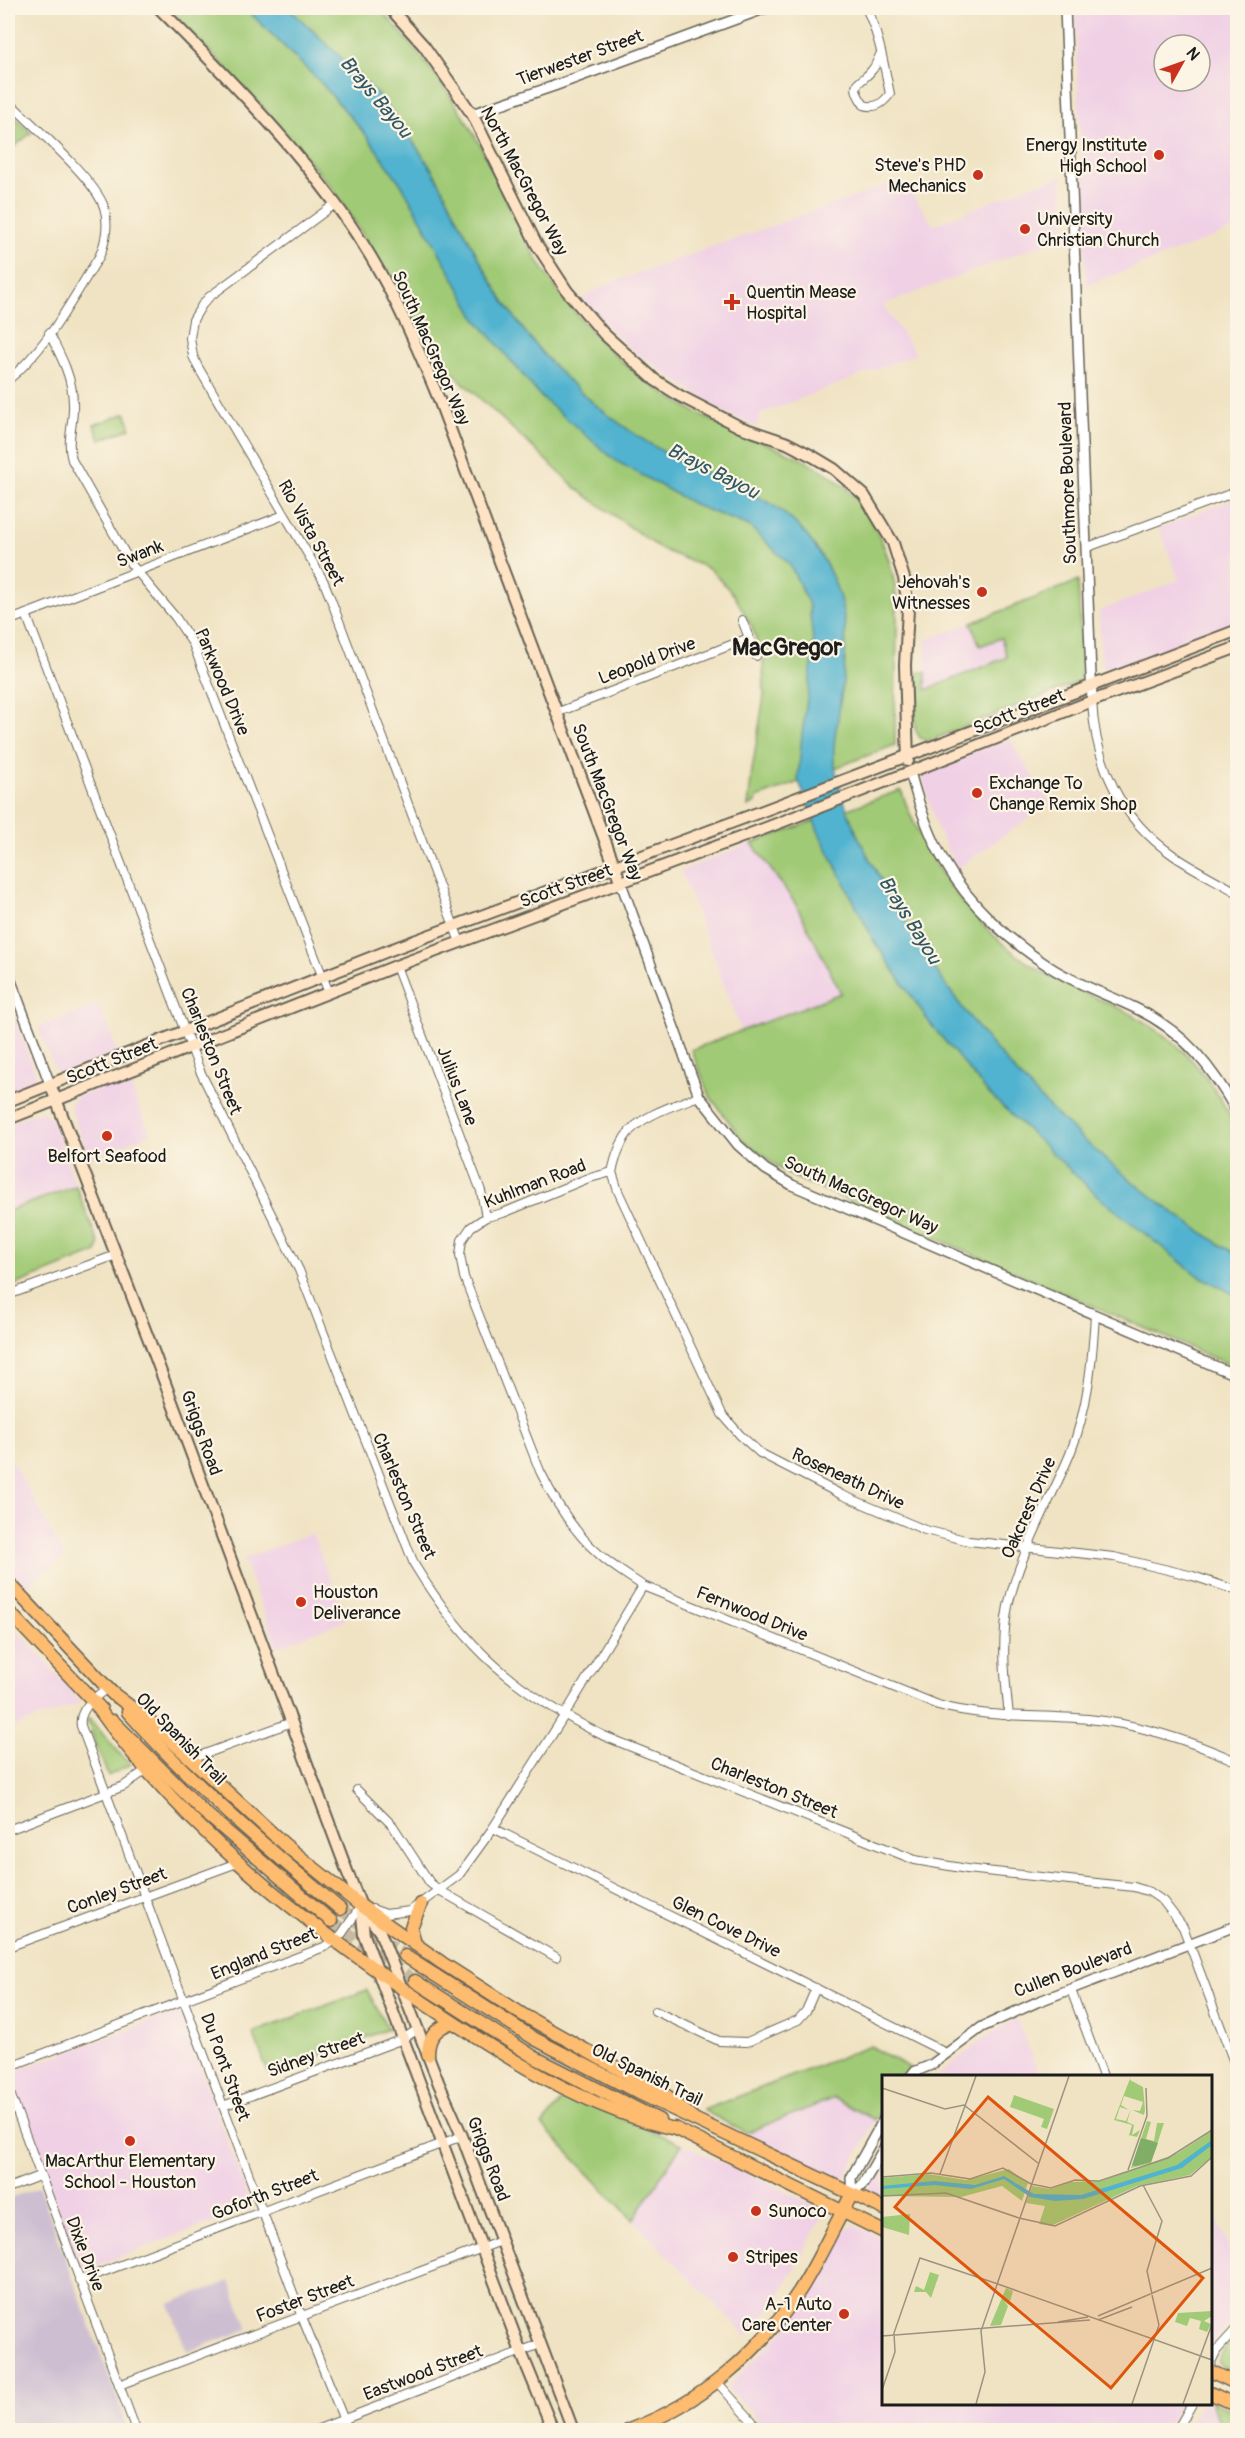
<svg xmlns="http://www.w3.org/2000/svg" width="1245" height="2438" viewBox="0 0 1245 2438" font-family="Pangolin,sans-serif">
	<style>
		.built { fill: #f0d0e5; fill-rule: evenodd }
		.industrial { fill: #cebed2 }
		.green { fill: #a1ca76; stroke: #5e7349; stroke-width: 1.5 }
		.water { fill: #51b3cf; stroke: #366876; stroke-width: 1.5 }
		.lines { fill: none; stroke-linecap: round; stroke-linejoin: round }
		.primary-tunnel { stroke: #c6bba2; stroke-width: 12; stroke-dasharray: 12 6; stroke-linecap: butt }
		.minor-casing { stroke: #666256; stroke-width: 10 }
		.tertiary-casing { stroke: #666256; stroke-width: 12 }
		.secondary-casing { stroke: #666256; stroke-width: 14 }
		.primary-casing { stroke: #666256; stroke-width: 15 }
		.minor { stroke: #fff; stroke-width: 8 }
		.tertiary { stroke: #fff; stroke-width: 9 }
		.secondary { stroke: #fee4c5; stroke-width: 10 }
		.primary { stroke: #fdbc6f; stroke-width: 12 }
		.poi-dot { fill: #c8321e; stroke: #fcf5e5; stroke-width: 2 }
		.labels { text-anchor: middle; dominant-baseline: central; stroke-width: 4.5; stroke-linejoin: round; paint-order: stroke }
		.street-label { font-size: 18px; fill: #1c1c1c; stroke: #fcf5e5 }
		.poi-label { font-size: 18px; fill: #1c1c1c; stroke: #fcf5e5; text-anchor: start }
		.water-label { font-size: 20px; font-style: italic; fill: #315864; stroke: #fcf5e5 }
		.district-label { font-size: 24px; font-weight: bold; fill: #1c1c1c; stroke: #fcf5e5 }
		.inset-road { fill: none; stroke: #9b9380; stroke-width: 1.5 }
		.view { fill: #de560d; fill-opacity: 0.15; stroke: #de560d; stroke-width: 3 }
		.inset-edge { fill: none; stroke: #1c1c1c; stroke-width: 3 }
	</style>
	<rect width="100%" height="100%" fill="#fcf5e5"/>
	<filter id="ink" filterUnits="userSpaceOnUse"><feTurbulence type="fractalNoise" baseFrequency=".0167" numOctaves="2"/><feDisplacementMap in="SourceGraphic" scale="12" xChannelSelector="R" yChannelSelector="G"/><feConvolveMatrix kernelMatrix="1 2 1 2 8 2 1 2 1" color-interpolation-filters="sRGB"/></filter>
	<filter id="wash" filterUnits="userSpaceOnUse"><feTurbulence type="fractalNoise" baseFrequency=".008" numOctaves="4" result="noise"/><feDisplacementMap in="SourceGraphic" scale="24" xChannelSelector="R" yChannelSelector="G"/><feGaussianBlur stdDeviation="1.35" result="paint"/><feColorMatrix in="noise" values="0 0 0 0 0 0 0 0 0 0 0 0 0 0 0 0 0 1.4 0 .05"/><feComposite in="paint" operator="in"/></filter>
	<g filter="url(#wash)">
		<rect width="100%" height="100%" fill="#f0e3c3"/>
		<!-- built -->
		<g class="built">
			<path d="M1075 8H1238L1237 228 1086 286ZM1164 45H1200V81H1164Z"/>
			<polygon points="1062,176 1065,236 883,305 916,354 761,414 756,427 721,411 629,348 581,299 607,284 902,180 933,225 1030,186"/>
			<polygon points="1237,498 1237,623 1113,670 1104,669 1101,664 1099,611 1179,580 1159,528"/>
			<polygon points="971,623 980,646 1001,638 1008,657 926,690 926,640"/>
			<polygon points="1009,738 1050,803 957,869 937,828 923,780 925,774 936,767"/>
			<polygon points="752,843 795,903 841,993 741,1030 681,871"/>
			<polygon points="8,995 36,1076 34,1084 31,1087 8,1095"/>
			<polygon points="99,1004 118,1053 65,1073 56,1071 38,1027"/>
			<polygon points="127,1077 150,1134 89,1158 71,1110 71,1104 78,1096"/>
			<polygon points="42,1111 52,1119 76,1185 8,1211 8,1123"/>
			<polygon points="8,1453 65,1557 23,1589 8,1573"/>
			<polygon points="312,1533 346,1620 277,1647 243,1559"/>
			<polygon points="8,1622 40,1655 81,1703 8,1729"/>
			<polygon points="179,2011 252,2208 81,2271 8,2074"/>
			<polygon points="1017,2018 1040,2076 937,2076 981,2040"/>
			<polygon points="834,2098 875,2120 848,2172 842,2178 838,2179 746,2133"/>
			<polygon points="682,2144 809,2202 822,2211 823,2215 792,2274 773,2305 747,2337 633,2220"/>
			<polygon points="883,2159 883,2201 870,2194 868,2189"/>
			<polygon points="1211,2206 1238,2269 1237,2319 1216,2338 1211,2349"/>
			<polygon points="855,2225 883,2239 884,2404 1180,2404 1165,2430 769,2430 727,2388 782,2333 808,2298 845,2230"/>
			<polygon points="1211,2400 1220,2430 1186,2430 1198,2406 1200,2404 1210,2404"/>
		</g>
		<!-- industrial -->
		<g class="industrial">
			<polygon points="39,2187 129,2430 8,2430 8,2199"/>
			<polygon points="230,2281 248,2329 187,2352 169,2304"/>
		</g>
		<!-- green -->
		<g class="green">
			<path d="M168 8H379C417 49 452 93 479 143 496 176 510 211 528 243 550 285 582 324 617 357 648 385 684 408 722 425 775 450 834 461 867 514 903 572 897 608 896 672 895 696 895 720 895 745L757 798 756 803 748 807 752 770 764 696 763 659 752 627 734 595 710 569 661 549 577 489 454 374 437 380 413 319 364 237 336 193 268 112Z"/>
			<polygon points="8,110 31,133 8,152"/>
			<polygon points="126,413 131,428 100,440 94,425"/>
			<polygon points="1078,581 1082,668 1079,682 929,741 920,738 915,729 913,673 926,672 926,690 1007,657 1001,638 980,646 971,623"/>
			<path d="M901 790C926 863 972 928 1039 970 1065 986 1094 996 1121 1009 1181 1039 1208 1072 1238 1131L1237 1368 787 1174 741 1138 711 1098 691 1050 841 993 795 903 752 843Z"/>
			<polygon points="76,1186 99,1244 97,1252 8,1288 8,1211"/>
			<polygon points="89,1718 130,1765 108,1776 87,1720"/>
			<polygon points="367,1990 388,2029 269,2075 253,2033"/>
			<polygon points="870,2046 910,2068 903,2076 884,2076 883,2105 875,2120 834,2098 746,2133 703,2110"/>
			<polygon points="567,2094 682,2144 633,2220 542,2125"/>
			<polygon points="1237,2334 1237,2375 1221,2366 1218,2361 1225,2348"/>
			<polygon points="1211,2400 1237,2413 1237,2430 1220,2430"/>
		</g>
		<!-- water -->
		<path class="water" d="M245 8H289C321 39 360 73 388 107 403 126 417 148 431 168 444 189 454 212 466 234 490 280 516 326 552 364 590 404 635 438 684 463 734 488 780 496 814 545 854 602 848 647 839 711 837 727 832 745 834 760 842 816 875 871 904 918 917 939 929 961 943 981 1021 1093 1123 1184 1237 1255V1296L1196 1274 1101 1199 988 1093 929 1022 874 941 818 831 798 779 802 734 814 650 809 605 790 565 749 526 697 506 616 461 541 397 477 320 403 187 366 135 322 84Z"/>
	</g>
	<g filter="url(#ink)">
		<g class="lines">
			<!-- primary-tunnel -->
			<g class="primary-tunnel">
				<polyline points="340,1909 405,1956"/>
				<polyline points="331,1921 415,1981"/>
			</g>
			<!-- minor casing -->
			<g class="minor-casing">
				<g id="minor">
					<path d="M866 8C879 34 884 65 890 94 883 103 876 109 864 105 847 81 861 85 872 70 876 66 878 58 881 53"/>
					<path d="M8 101C32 125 94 178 104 207 109 223 106 242 99 257 72 299 47 349 8 380"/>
					<polyline points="335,204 209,297 202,305 193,320 190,338 193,356 198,367 323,580 330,597 460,942"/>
					<path d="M49 333C61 356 73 378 73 404 74 424 66 440 72 460L131 564 176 618 193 644 329 993"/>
					<polyline points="1088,547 1238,491"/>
					<path d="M26 614 200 1071 299 1270 414 1564C466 1650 515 1691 604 1736L915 1860 967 1869 1134 1887 1150 1892 1163 1901 1183 1927 1238 2073"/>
					<polyline points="742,620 756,656"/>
					<polyline points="8,621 284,515"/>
					<path d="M1092 701C1095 763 1120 819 1173 855 1193 869 1216 880 1238 893"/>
					<polyline points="556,713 749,638"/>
					<polyline points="396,966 481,1191 486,1217"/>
					<path d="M612 1172 586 1179 503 1213 486 1217 471 1227 462 1240 460 1255 464 1277 540 1471C555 1502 573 1532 600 1555 613 1567 629 1576 643 1586L938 1705C988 1719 1038 1714 1088 1719 1140 1724 1191 1741 1238 1762"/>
					<polyline points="612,1172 618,1191 722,1414 740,1435 760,1453 842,1495 925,1530 969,1541 1114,1557 1193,1576 1238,1591"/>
					<path d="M612 1172C615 1160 618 1148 625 1137 638 1116 678 1104 699 1096"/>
					<polyline points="8,1295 116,1255"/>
					<path d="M107 1688C96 1697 78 1709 81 1726L302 2317 348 2430"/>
					<path d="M1009 1716C1005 1679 1001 1643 1008 1606 1020 1553 1049 1504 1070 1454 1088 1409 1092 1363 1095 1315"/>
					<polyline points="191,1759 292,1722"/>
					<polyline points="357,1790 393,1826 430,1883 439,1890 556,1957"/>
					<polyline points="493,1828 946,2053"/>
					<polyline points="8,1830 124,1786 146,1770"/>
					<polyline points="372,1909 386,1914 410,1911 459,1875 493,1828 564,1716 643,1586"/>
					<polyline points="8,1947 237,1863"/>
					<polyline points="1071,1990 1103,2076"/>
					<polyline points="655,2011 719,2041 747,2042 798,2020 806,2011 816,1988"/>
					<polyline points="8,2067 324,1947 341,1935 361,1906"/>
					<polyline points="8,2088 136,2430"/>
					<polyline points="223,2106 403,2039 418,2029"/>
					<polyline points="8,2188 39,2176"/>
					<polyline points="79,2281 462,2136"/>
					<polyline points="1210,2364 1217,2350 1238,2327"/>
					<polyline points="718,2383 760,2430"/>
					<polyline points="119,2385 501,2241"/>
					<polyline points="316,2430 540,2344"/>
					<polyline points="1177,2430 1192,2404"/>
				</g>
			</g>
			<!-- tertiary casing -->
			<g class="tertiary-casing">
				<g id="tertiary">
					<polyline points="1065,8 1092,701"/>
					<polyline points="472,114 554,86 766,8"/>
					<path d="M910 772C918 802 928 834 944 861 969 905 1010 942 1053 969 1079 985 1108 995 1135 1008 1184 1031 1213 1068 1238 1114"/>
					<polyline points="621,883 699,1096 738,1145 765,1169 792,1185 1238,1376"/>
					<polyline points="8,973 50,1084"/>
					<polyline points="911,2076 914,2072 931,2065 982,2027 1037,2002 1238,1925"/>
					<polyline points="852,2194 851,2178 884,2119"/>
					<polyline points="852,2194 863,2184 884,2148"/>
				</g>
			</g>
			<!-- secondary casing -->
			<g class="secondary-casing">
				<g id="secondary">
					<path d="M159 8C235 85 315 164 371 257 398 302 418 349 438 397L621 883"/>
					<polyline points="390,8 424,46 472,114 537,245 567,291 604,334 655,380 680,396 740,427 787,443 814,457 834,469 864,495 893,543 904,578 908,609 905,665 908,761"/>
					<polyline points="50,1084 149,1340 347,1871 361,1906 380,1932 439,2084 462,2136 573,2430"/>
					<polyline points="8,1101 390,950 760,812 1238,630"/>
					<polyline points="8,1119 396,966 766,828 1092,701 1238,647"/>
					<polyline points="361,1906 364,1935 521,2352 553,2430"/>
				</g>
			</g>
			<!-- primary casing -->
			<g class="primary-casing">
				<g id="primary">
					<polyline points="8,1582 115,1696"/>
					<polyline points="8,1611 101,1709"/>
					<polyline points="111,1692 152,1723 284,1844 361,1906 442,1963 525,2016 667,2096 693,2118"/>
					<path d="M96 1705C183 1829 299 1919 424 2003 503 2056 585 2109 679 2130"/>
					<path d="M128 1712C192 1784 266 1847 340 1909"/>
					<polyline points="113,1721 204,1812 331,1921"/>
					<polyline points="415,1944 411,1927 421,1904"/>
					<polyline points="405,1956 535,2039 639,2093 884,2209"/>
					<polyline points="415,1981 534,2057 659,2120"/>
					<path d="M428 2055C428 2037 435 2029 452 2022"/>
					<polyline points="674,2128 884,2232"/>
					<polyline points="1210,2371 1238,2384"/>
					<polyline points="1210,2393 1238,2406"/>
					<path d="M629 2430C700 2404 759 2354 800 2290 819 2260 834 2226 852 2194"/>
				</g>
			</g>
			<!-- minor -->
			<use href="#minor" class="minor"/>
			<!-- tertiary -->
			<use href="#tertiary" class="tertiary"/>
			<!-- secondary -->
			<use href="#secondary" class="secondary"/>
			<!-- primary -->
			<use href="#primary" class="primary"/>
		</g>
	</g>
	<!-- markers -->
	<g class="poi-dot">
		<circle cx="1159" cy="155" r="6"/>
		<circle cx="978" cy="175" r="6"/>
		<circle cx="1025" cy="229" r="6"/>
		<path d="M729 293h6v6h6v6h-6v6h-6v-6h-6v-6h6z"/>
		<circle cx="982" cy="592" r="6"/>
		<circle cx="977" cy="793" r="6"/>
		<circle cx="107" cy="1136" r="6"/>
		<circle cx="301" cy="1602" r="6"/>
		<circle cx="130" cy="2141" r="6"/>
		<circle cx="756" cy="2211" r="6"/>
		<circle cx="733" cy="2257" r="6"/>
		<circle cx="844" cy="2314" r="6"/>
	</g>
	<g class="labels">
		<!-- street labels -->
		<g class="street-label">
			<text transform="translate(580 58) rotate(-20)">Tierwester Street</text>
			<text transform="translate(524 181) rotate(62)">North MacGregor Way</text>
			<text transform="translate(431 348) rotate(66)">South MacGregor Way</text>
			<text transform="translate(1068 483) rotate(-92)">Southmore Boulevard</text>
			<text transform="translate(311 533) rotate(61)">Rio Vista Street</text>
			<text transform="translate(140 554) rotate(-21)">Swank</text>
			<text transform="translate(647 661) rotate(-21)">Leopold Drive</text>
			<text transform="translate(222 682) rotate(67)">Parkwood Drive</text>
			<text transform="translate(1019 712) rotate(-21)">Scott Street</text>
			<text transform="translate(607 802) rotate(69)">South MacGregor Way</text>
			<text transform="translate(566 886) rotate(-20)">Scott Street</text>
			<text transform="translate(211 1051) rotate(68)">Charleston Street</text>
			<text transform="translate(112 1061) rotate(-22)">Scott Street</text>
			<text transform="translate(457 1086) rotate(69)">Julius Lane</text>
			<text transform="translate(535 1184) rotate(-21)">Kuhlman Road</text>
			<text transform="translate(861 1195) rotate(24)">South MacGregor Way</text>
			<text transform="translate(201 1433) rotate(70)">Griggs Road</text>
			<text transform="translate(848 1479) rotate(25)">Roseneath Drive</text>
			<text transform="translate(404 1496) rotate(67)">Charleston Street</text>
			<text transform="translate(1029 1508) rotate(-66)">Oakcrest Drive</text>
			<text transform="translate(752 1614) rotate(22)">Fernwood Drive</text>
			<text transform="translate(181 1739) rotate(46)">Old Spanish Trail</text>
			<text transform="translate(774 1788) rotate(22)">Charleston Street</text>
			<text transform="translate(117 1891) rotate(-20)">Conley Street</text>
			<text transform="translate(726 1927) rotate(26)">Glen Cove Drive</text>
			<text transform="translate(264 1954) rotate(-22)">England Street</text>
			<text transform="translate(1073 1970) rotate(-21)">Cullen Boulevard</text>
			<text transform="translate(316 2055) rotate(-20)">Sidney Street</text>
			<text transform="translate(225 2067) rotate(70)">Du Pont Street</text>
			<text transform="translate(647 2075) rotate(26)">Old Spanish Trail</text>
			<text transform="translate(488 2159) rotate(69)">Griggs Road</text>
			<text transform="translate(265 2195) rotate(-21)">Goforth Street</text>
			<text transform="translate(85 2254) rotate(69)">Dixie Drive</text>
			<text transform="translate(305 2299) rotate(-21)">Foster Street</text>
			<text transform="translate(423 2373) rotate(-21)">Eastwood Street</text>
		</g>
		<!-- poi labels -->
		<g class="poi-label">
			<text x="1147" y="145" text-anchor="end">Energy Institute<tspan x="1147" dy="21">High School</tspan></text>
			<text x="966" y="165" text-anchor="end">Steve's PHD<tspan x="966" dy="21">Mechanics</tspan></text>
			<text x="1037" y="219">University<tspan x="1037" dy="21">Christian Church</tspan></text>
			<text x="746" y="292">Quentin Mease<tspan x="746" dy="21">Hospital</tspan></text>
			<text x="970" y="582" text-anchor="end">Jehovah's<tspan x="970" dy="21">Witnesses</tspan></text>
			<text x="989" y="783">Exchange To<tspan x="989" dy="21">Change Remix Shop</tspan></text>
			<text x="107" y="1156" text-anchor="middle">Belfort Seafood</text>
			<text x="313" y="1592">Houston<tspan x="313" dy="21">Deliverance</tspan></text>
			<text x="130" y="2161" text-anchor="middle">MacArthur Elementary<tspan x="130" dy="21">School - Houston</tspan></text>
			<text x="768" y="2211">Sunoco</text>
			<text x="745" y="2257">Stripes</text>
			<text x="832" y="2304" text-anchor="end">A-1 Auto<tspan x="832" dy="21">Care Center</tspan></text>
		</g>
		<!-- water labels -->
		<g class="water-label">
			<text transform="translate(376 97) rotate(50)">Brays Bayou</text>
			<text transform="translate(713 471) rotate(27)">Brays Bayou</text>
			<text transform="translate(910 920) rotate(58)">Brays Bayou</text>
		</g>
		<!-- district labels -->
		<g class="district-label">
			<text x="787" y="647">MacGregor</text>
		</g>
	</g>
	<!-- overview -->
	<g transform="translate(882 2075)">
		<rect width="330" height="330" fill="#f0e3c3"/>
		<path d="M249 1 248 5 261 12 263 35 262 40 250 35 258 36 261 27 242 21 239 30 247 35 238 32 234 44 244 46 249 34 245 47 252 50 250 60 258 55 255 62 247 60 245 67 250 50 232 45ZM132 20 172 34 165 54 159 52 162 44 128 32ZM265 46 269 47 264 64 272 66 275 48H282L269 88 249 93ZM330 56V82L308 100 255 111 169 151 157 149 163 131 144 128 150 111 169 114 188 107 219 106 296 78ZM127 94 146 108 140 126 120 111 79 122 0 121V103L46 99 84 105ZM28 139 27 160 0 152V142ZM48 197 57 200 49 223 44 217H32L34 211 42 215ZM124 213 131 216 127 230 122 226 126 231 119 250 108 251ZM330 236V241L322 246 329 249 325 257 317 254 319 246 308 243 305 251 293 247 296 238Z" fill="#a1ca76"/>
		<path d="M259 63 276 68 269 87 254 91 250 90Z" fill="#80ae67"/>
		<path d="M330 65V70L300 93 201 124 173 126 148 122 122 104 89 114 52 110 0 114V111L52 106 93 110 122 101 152 119 199 120 295 90Z" fill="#51b3cf"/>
		<path class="inset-road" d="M0 13 63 34 82 30 156 88M246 95 265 41 264 13M58 99 94 1M0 102 49 98 88 104 121 93 149 109M149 109 169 113 193 105 217 106 286 83 330 55M261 110 280 146 265 196 270 219M0 121 64 118 137 143M137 143 173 151 258 111 309 101 330 82M113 208 330 285M216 241 330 193M216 245 250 232M176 247 206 242M0 261 208 245M0 315 13 277 12 258 38 183 113 208M94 329 103 297 99 256 187 1M250 329 277 250 270 220M301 329 330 249"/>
		<path class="view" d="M106 22 321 203 229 313 13 132Z"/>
		<rect width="330" height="330" class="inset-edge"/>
	</g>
	<!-- margin -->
	<rect width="1245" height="2438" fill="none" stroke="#fcf5e5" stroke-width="30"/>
	<!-- north arrow -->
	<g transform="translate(1182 63) rotate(50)"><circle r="28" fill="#fcf5e5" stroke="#a29e95" stroke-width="1.5"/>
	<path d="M0-4.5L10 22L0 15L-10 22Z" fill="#c8321e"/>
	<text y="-9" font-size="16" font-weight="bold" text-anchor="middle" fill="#1c1c1c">N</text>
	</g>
</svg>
